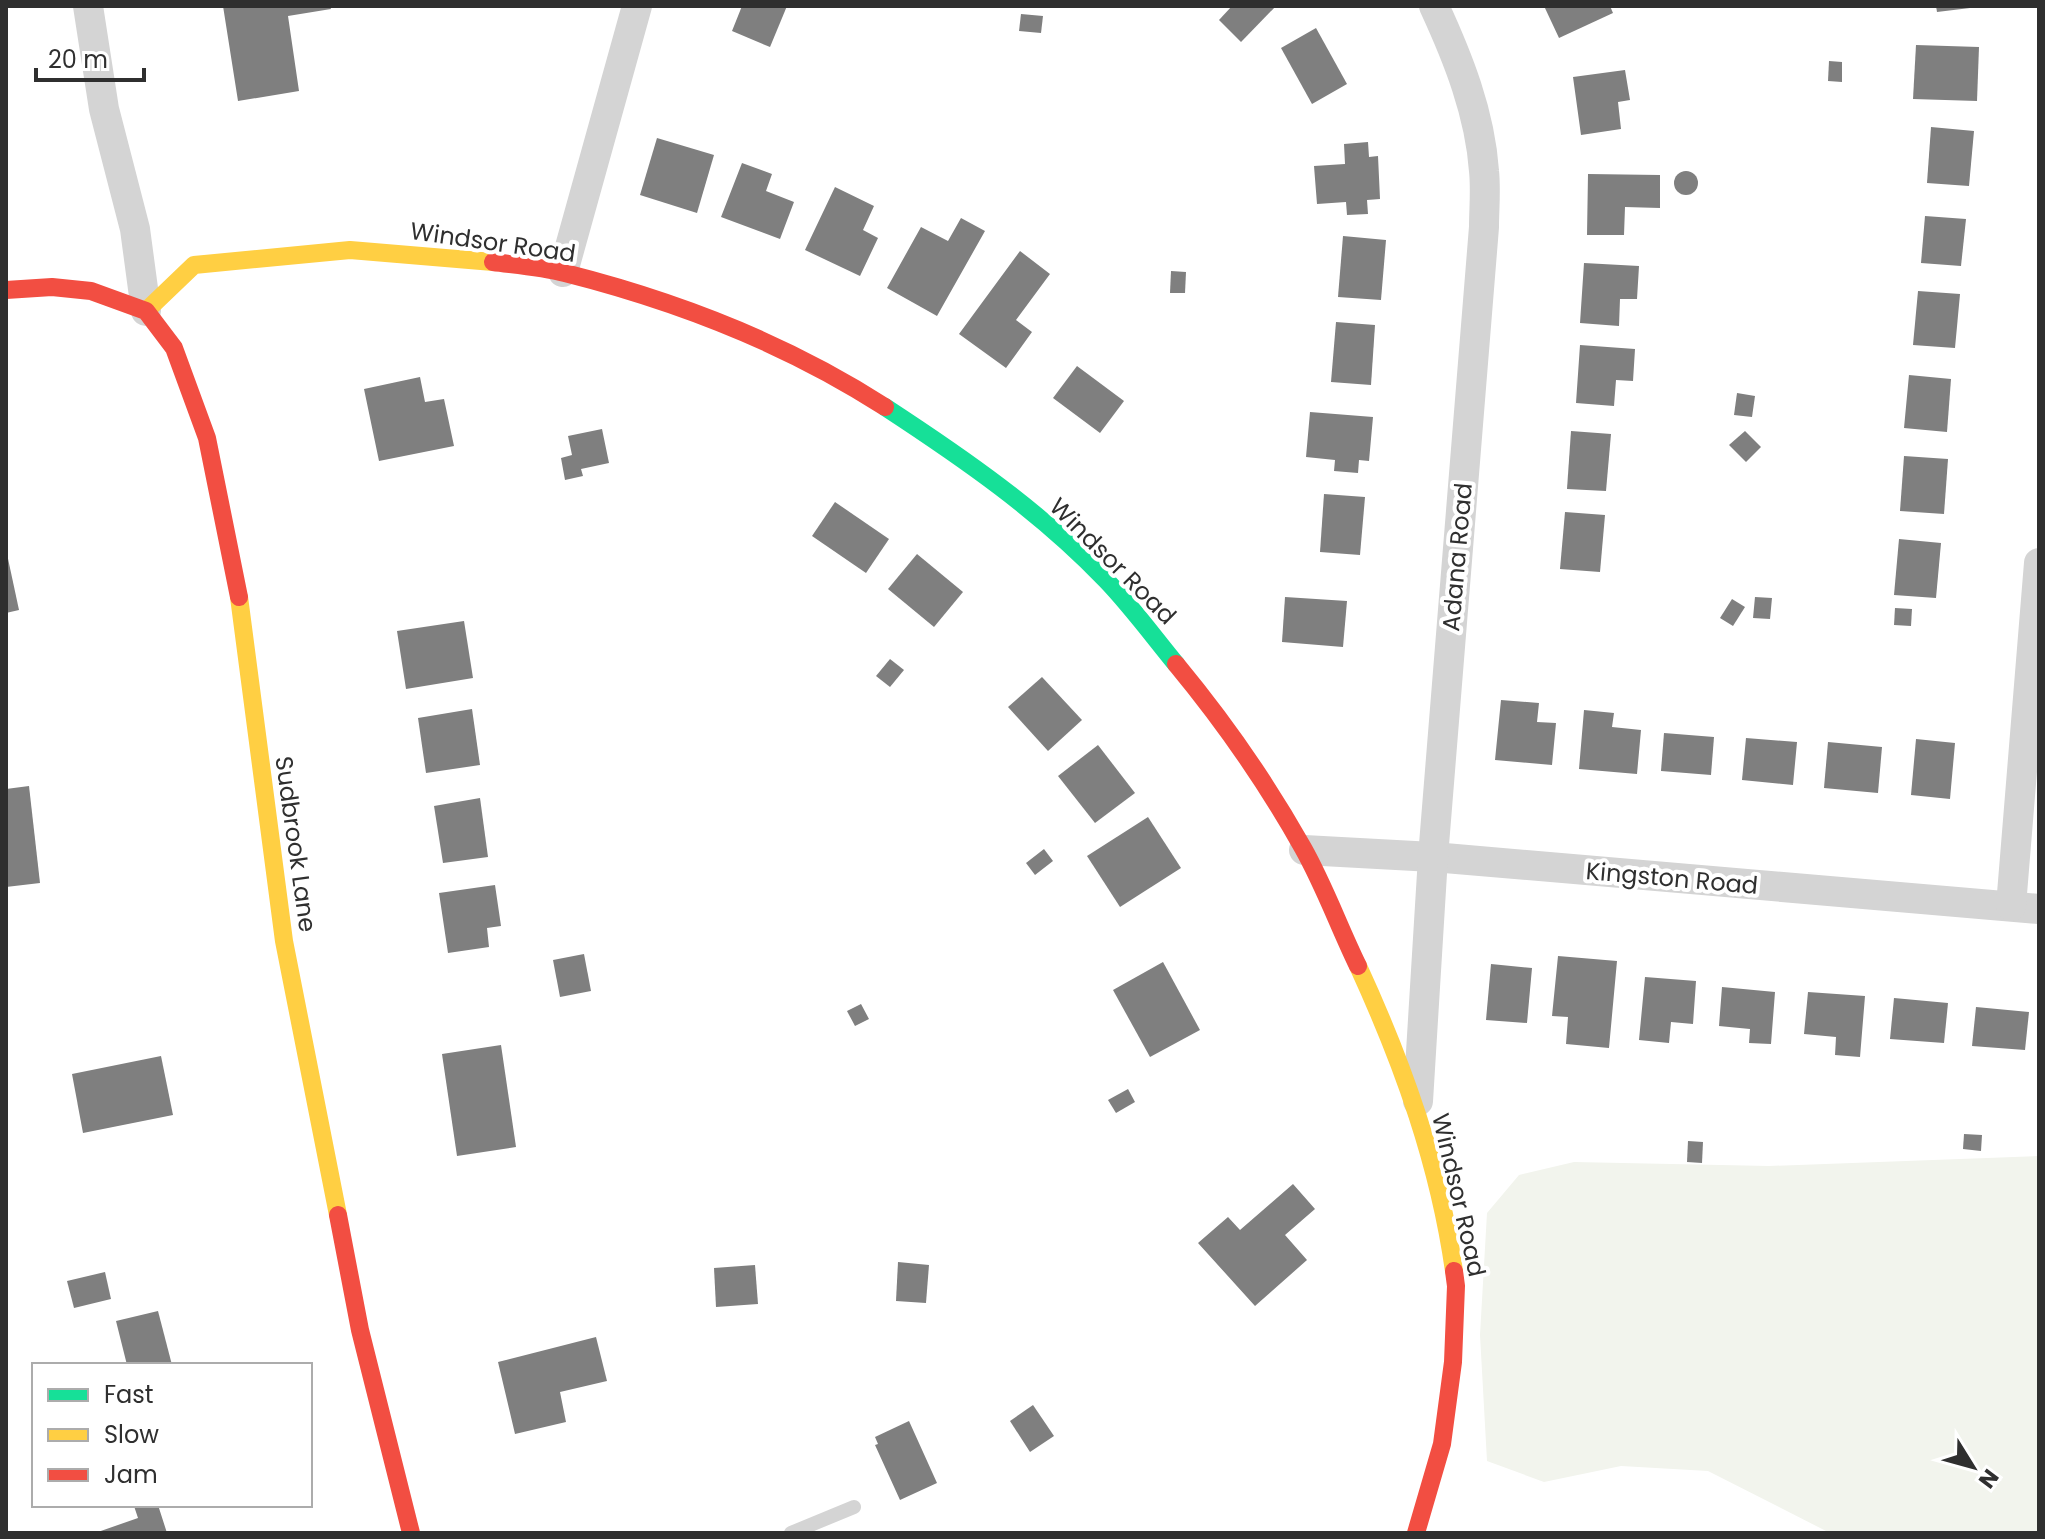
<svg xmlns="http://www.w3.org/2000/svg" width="2045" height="1539" viewBox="0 0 2045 1539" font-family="Poppins,sans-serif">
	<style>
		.green { fill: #f2f4ed }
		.building { fill: #7f7f7f }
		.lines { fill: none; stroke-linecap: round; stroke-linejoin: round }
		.lane { stroke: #d4d4d4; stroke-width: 14 }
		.street { stroke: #d4d4d4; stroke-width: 30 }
		.fast { stroke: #16e098; stroke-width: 18 }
		.slow { stroke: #ffcf43; stroke-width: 18 }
		.jam { stroke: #f24e42; stroke-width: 18 }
		.labels { text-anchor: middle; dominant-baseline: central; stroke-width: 8; stroke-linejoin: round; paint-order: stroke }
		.street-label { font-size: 24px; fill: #2f2f2f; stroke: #fff }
	</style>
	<rect width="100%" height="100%" fill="#fff"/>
	<!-- green -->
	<polygon class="green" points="2039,1156 2039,1533 1830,1533 1708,1471 1621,1466 1544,1482 1487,1461 1480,1335 1487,1213 1519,1175 1574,1162 1769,1166"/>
	<!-- building -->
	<g class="building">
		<polygon points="223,6 330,6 331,9 288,16 299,91 238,101"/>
		<polygon points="742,6 787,6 770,47 732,31"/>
		<polygon points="1232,6 1276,6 1241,42 1219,20"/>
		<polygon points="1544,6 1610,6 1613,13 1559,38"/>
		<polygon points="1936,6 1970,6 1970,8 1937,12"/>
		<polygon points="1021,14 1043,16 1041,33 1019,31"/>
		<polygon points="1316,28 1347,84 1312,104 1281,48"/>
		<polygon points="1916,45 1979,47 1977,101 1913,99"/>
		<polygon points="1829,61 1842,62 1842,82 1828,81"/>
		<polygon points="1625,70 1630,100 1618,102 1621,129 1581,135 1573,77"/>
		<polygon points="1931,127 1974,131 1969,186 1927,183"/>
		<polygon points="657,138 714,155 697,213 640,195"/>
		<polygon points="1368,142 1369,157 1378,156 1380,199 1367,200 1368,214 1347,215 1346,202 1317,204 1314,166 1345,164 1344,144"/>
		<polygon points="742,163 772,174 766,191 794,202 780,239 721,217"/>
		<circle cx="1686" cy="183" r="12"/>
		<polygon points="1588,174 1660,175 1660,208 1625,207 1624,235 1587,235"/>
		<polygon points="835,187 874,206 863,230 878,238 860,276 805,250"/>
		<polygon points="1925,216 1966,219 1961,266 1921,263"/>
		<polygon points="961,218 985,231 937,316 887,288 921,227 948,241"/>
		<polygon points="1343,236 1386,240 1381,300 1338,297"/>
		<polygon points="1020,251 1050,274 1016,320 1032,332 1006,368 959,334"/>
		<polygon points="1584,263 1639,266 1637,299 1620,299 1619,326 1580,323"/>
		<polygon points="1171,271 1186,272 1185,293 1170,293"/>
		<polygon points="1918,291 1960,294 1955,348 1913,345"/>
		<polygon points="1336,322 1375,325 1371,385 1331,382"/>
		<polygon points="1580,345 1635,349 1633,381 1616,380 1614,406 1576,403"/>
		<polygon points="1077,366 1124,401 1100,433 1053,398"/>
		<polygon points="1909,375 1951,379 1947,432 1904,428"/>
		<polygon points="420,377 425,402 444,399 454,446 379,461 364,389"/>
		<polygon points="1737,393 1755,396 1752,417 1734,415"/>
		<polygon points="1310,412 1373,417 1369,461 1359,460 1358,473 1334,471 1335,460 1306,457"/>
		<polygon points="602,429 609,463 581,469 583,476 565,480 561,458 572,455 568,436"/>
		<polygon points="1571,431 1611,434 1606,491 1567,489"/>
		<polygon points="1745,431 1761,447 1746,462 1729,445"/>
		<polygon points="1904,456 1948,459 1944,514 1900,511"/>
		<polygon points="1324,494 1365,497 1360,555 1320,552"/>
		<polygon points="835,502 889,539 866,573 812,536"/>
		<polygon points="1565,512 1605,515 1600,572 1560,569"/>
		<polygon points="1899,539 1941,543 1936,598 1894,595"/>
		<polygon points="7,554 19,610 6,613 6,555"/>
		<polygon points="917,554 963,592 934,627 888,589"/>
		<polygon points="1285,597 1347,601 1343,647 1282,642"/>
		<polygon points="1755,597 1772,598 1770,619 1753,618"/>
		<polygon points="1732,599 1745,607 1733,626 1720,618"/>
		<polygon points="1895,608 1912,609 1911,626 1894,625"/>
		<polygon points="464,621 473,678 406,689 397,631"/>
		<polygon points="890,659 904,670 890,687 876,676"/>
		<polygon points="1042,677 1082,720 1048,751 1008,707"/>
		<polygon points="1501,700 1539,703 1537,722 1556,723 1552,765 1495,760"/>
		<polygon points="472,709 480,765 426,773 418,718"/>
		<polygon points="1584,710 1614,713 1612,727 1641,730 1637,774 1579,769"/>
		<polygon points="1664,733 1714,737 1711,775 1661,771"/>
		<polygon points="1746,738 1797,742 1793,785 1742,780"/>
		<polygon points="1916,739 1955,743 1950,799 1911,795"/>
		<polygon points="1828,742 1882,747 1878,793 1824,788"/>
		<polygon points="1098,745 1135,793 1095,823 1058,776"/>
		<polygon points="29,786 40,883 6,887 6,789"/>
		<polygon points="480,798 488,857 443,863 434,806"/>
		<polygon points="1148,817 1181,868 1120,907 1087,856"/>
		<polygon points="1044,849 1053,861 1035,875 1026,863"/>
		<polygon points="495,885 501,926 487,928 489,947 448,953 439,893"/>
		<polygon points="584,954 591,991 560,997 553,960"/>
		<polygon points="1558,956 1617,961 1609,1048 1566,1044 1568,1017 1552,1016"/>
		<polygon points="1163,962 1200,1030 1150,1057 1113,990"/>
		<polygon points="1491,964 1532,968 1527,1023 1486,1020"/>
		<polygon points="1645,977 1696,981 1693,1024 1671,1022 1669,1043 1639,1040"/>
		<polygon points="1722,987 1775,992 1771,1044 1749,1043 1750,1029 1719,1026"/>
		<polygon points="1808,992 1865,996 1860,1057 1835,1055 1836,1037 1804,1034"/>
		<polygon points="1894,998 1948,1003 1944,1043 1890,1039"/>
		<polygon points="861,1004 869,1019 855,1026 847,1011"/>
		<polygon points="1976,1007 2029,1012 2025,1050 1972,1046"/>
		<polygon points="501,1045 516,1147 457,1156 442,1054"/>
		<polygon points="161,1056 173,1115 83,1133 72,1074"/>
		<polygon points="1128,1089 1135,1102 1116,1113 1108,1100"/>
		<polygon points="1964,1134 1982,1135 1981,1151 1963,1149"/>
		<polygon points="1688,1141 1703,1142 1702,1163 1687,1162"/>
		<polygon points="1293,1184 1315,1209 1285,1235 1307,1260 1255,1306 1198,1243 1228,1217 1240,1230"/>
		<polygon points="898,1262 929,1265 926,1303 896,1301"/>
		<polygon points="755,1265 758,1304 716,1307 714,1268"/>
		<polygon points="105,1272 111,1299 74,1308 67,1281"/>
		<polygon points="158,1311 172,1365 127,1365 116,1321"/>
		<polygon points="596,1337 607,1381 560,1392 566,1422 515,1434 498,1362"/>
		<polygon points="1033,1405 1054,1436 1030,1452 1010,1421"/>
		<polygon points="909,1421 937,1483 900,1500 875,1445 878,1444 875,1437"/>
		<polygon points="139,1505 158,1505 167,1533 95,1533 138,1518 134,1506"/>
	</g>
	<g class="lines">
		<!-- lane -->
		<polyline class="lane" points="791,1533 854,1507"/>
		<!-- street -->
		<g class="street">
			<polyline points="88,6 104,109 135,229 146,311"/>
			<polyline points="563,272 637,6"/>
			<polyline points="1304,850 1433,857 2039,909"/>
			<polyline points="2011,906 2039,563"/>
			<path d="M1418 1101 1433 857 1484 227C1484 209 1486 190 1484 171 1480 113 1458 58 1434 6"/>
		</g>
		<!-- fast -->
		<path class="fast" d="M885 407C963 458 1041 512 1106 580 1131 606 1153 636 1176 664"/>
		<!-- slow -->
		<g class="slow">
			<polyline points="146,311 194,265 350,250 493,262"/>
			<polyline points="239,597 284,941 338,1215"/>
			<path d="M1358 966C1403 1064 1439 1164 1454 1271"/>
		</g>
		<!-- jam -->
		<g class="jam">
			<path d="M493 262C516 265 542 267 565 273 676 301 789 345 885 407"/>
			<polyline points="6,290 52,287 91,291 146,311 174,348 207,438 239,597"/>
			<path d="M1176 664C1224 722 1266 782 1303 848 1324 885 1339 927 1358 966"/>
			<polyline points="338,1215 360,1330 411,1533"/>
			<polyline points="1416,1533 1442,1444 1453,1362 1456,1286 1454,1271"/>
		</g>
	</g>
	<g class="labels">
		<!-- street labels -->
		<g class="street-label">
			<text transform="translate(493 242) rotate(8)">Windsor Road</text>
			<text transform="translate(1457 557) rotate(-85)">Adana Road</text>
			<text transform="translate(1113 561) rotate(45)">Windsor Road</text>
			<text transform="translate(296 844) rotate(82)">Sudbrook Lane</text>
			<text transform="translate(1672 878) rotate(5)">Kingston Road</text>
			<text transform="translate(1459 1195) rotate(77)">Windsor Road</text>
		</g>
	</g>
	<!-- border -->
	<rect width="2045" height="1539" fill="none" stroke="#2f2f2f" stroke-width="16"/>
	<!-- legend -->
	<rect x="32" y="1363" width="280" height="144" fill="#ffffff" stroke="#acacac" stroke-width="2"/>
	<rect x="48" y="1389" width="40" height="12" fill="#16e098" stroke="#acacac" stroke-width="2"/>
	<text x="104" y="1403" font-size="24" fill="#2f2f2f">Fast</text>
	<rect x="48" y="1429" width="40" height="12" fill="#ffcf43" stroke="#acacac" stroke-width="2"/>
	<text x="104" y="1443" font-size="24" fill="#2f2f2f">Slow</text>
	<rect x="48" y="1469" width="40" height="12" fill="#f24e42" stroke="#acacac" stroke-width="2"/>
	<text x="104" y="1483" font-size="24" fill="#2f2f2f">Jam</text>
	<!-- north arrow -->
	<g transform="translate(1973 1467) rotate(127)" stroke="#ffffff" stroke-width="6" paint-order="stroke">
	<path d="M0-6L14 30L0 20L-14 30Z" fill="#2f2f2f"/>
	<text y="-12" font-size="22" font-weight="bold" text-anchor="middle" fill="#2f2f2f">N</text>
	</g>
	<!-- scale -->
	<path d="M36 68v12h108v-12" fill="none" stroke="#2f2f2f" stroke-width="4"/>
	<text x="48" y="68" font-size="24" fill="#2f2f2f" stroke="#ffffff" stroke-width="6" paint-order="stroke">20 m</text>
</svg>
